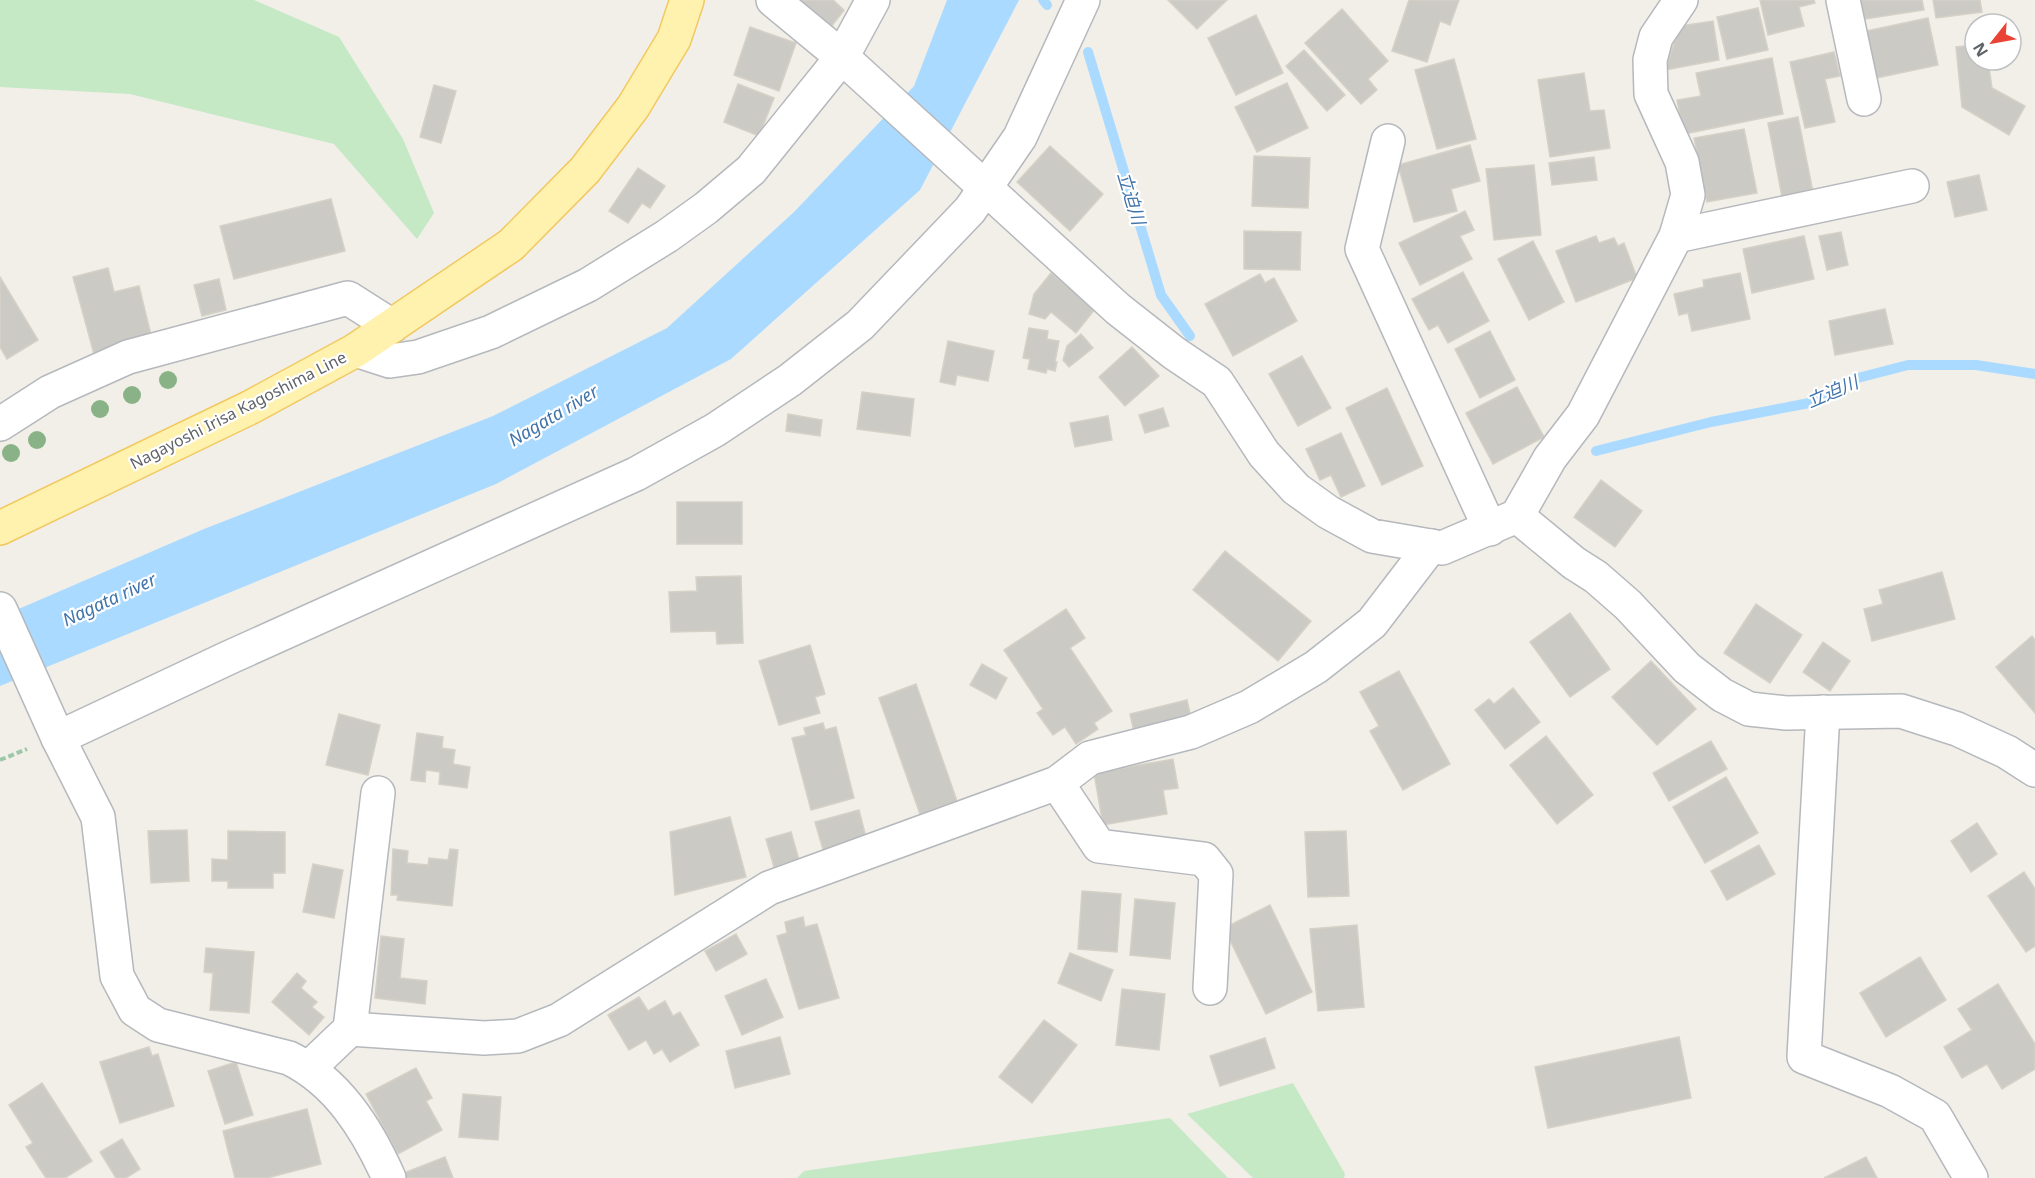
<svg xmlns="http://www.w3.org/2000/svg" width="2035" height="1178" viewBox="0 0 2035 1178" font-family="'Noto Sans','Noto Sans JP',sans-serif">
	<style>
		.green { fill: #c5e8c5 }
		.water { fill: #aadaff }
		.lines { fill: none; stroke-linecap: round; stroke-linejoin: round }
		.stream { stroke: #aadaff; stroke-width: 10 }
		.building { fill: #cccac5; stroke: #d6d1c6; stroke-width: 1.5 }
		.street-casing { stroke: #b5b8bc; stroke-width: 36 }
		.primary-casing { stroke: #f2c960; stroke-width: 36 }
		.path { stroke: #9cc7a9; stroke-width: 4; stroke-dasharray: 6 3; stroke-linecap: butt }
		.street { stroke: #fff; stroke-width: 33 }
		.primary { stroke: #fff2af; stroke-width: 33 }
		.tree { fill: #89b387 }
		.labels { text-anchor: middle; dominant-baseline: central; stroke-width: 4.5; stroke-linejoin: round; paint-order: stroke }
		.street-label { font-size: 16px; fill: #5f6368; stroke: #fff }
		.water-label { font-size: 18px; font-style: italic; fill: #4174aa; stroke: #fff }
	</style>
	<rect width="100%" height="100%" fill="#f1efe8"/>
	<!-- green -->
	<g class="green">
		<polygon points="0,0 254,0 339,37 403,139 434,213 417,239 334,144 130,94 0,87"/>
		<polygon points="1293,1083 1345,1174 1344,1178 1253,1178 1187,1114"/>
		<polygon points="1170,1118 1228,1178 797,1178 804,1171"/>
	</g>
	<!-- water -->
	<polygon class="water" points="947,0 1019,0 920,190 731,359 496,484 0,686 0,617 204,529 493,416 667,328 794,212 914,86"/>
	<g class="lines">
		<!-- stream -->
		<g class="stream">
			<polyline points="1043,0 1047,5"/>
			<polyline points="1088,52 1161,295 1190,336"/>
			<polyline points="1596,451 1711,422 1809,403 1850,380 1908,365 1976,365 2035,374"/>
		</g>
	</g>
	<!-- building -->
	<g class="building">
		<polygon points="800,0 833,0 844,10 831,27"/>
		<polygon points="1168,0 1227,0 1197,29"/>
		<polygon points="1409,0 1459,0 1450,25 1440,21 1427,62 1392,51"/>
		<polygon points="1760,0 1814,0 1815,3 1799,7 1804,26 1768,35"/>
		<polygon points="1856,0 1922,0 1924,10 1859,20"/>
		<polygon points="1933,0 1980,0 1982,12 1936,18"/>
		<polygon points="1758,8 1768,50 1727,59 1717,17"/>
		<polygon points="1342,9 1388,61 1368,79 1377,90 1361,104 1305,43"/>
		<polygon points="1256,15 1283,73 1236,95 1208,38"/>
		<polygon points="1928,18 1938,65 1876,78 1866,31"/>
		<polygon points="1713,21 1719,60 1665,70 1680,26"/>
		<polygon points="750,27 796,43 779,91 734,75"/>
		<polygon points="1975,45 1975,60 1988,60 1992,88 2025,106 2009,135 1962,107 1956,47"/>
		<polygon points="1304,50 1345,95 1327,111 1286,66"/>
		<polygon points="1834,52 1840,76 1825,79 1835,122 1805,128 1790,62"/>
		<polygon points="1772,58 1783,114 1684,134 1677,100 1701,96 1696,73"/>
		<polygon points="1454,59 1476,139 1437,149 1415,70"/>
		<polygon points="1584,73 1590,111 1604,110 1610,148 1550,157 1538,80"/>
		<polygon points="1287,83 1308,128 1257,152 1235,107"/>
		<polygon points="738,84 774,98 759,136 724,122"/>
		<polygon points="434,85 456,91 441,143 420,137"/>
		<polygon points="1798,117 1813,192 1782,197 1768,123"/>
		<polygon points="1744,129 1757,193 1707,202 1694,138"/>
		<polygon points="1470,145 1480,181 1451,189 1457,211 1414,222 1398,165"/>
		<polygon points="1050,146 1103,194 1070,231 1017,182"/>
		<polygon points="1254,156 1310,158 1308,208 1252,206"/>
		<polygon points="1594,157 1597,180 1552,185 1549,163"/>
		<polygon points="1534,165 1541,235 1494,240 1486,169"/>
		<polygon points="638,168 665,186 650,208 642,203 628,223 609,211"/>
		<polygon points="1979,175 1987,210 1955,217 1947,182"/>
		<polygon points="331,199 345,251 234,279 220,226"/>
		<polygon points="1465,211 1474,230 1460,236 1472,259 1420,285 1399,243"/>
		<polygon points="1244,231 1301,232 1300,270 1244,269"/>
		<polygon points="1841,232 1848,265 1827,270 1819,236"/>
		<polygon points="1596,236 1599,243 1614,238 1618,246 1624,243 1637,278 1576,302 1556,251"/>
		<polygon points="1804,236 1814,279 1752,293 1743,249"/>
		<polygon points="1533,241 1564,302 1529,320 1498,259"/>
		<polygon points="108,268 114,292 139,286 152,339 94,354 73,277"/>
		<polygon points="1463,272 1489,321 1448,343 1438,325 1429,330 1412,299"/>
		<polygon points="1051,273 1095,309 1076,333 1051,312 1045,319 1029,314 1034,294"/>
		<polygon points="1740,273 1750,319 1692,331 1688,313 1679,315 1674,294 1704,287 1703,280"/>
		<polygon points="1260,274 1265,283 1274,278 1297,321 1233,356 1205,304"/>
		<polygon points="0,277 38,340 7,359 0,347"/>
		<polygon points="219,279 226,310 202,316 194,285"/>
		<polygon points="1885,309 1893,344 1835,355 1829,321"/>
		<polygon points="1029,328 1048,331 1047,339 1059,341 1055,362 1057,362 1055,371 1047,369 1046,373 1028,369 1030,359 1023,358"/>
		<polygon points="1490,331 1515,380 1480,398 1455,349"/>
		<polygon points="1081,334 1093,348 1069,367 1063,360 1067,346"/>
		<polygon points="948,341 994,351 988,381 957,375 955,385 940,382"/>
		<polygon points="1132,347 1159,376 1125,406 1099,377"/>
		<polygon points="1302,356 1331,408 1298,426 1269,374"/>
		<polygon points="1517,387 1544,437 1493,464 1466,413"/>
		<polygon points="1387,388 1423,466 1382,485 1346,408"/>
		<polygon points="862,392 914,399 910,436 857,429"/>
		<polygon points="1163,408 1169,426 1145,433 1139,415"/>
		<polygon points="788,414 822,420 820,436 786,431"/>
		<polygon points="1108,416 1112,440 1075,447 1070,423"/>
		<polygon points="1341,433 1365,486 1341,497 1331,475 1320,480 1306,449"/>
		<polygon points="1601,480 1642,511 1615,547 1574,517"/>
		<rect x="677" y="502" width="65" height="42"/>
		<polygon points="1225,551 1311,621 1278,661 1193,590"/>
		<polygon points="1942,572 1955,619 1872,641 1864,609 1883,604 1879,590"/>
		<polygon points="741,576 743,643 717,644 716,631 671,632 669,592 697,591 696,577"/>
		<polygon points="1756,604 1802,635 1770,683 1724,653"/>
		<polygon points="1066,609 1085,638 1070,648 1112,711 1094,723 1098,729 1076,744 1065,727 1053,735 1037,713 1043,709 1004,650"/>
		<polygon points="1570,613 1610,669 1570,697 1530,642"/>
		<polygon points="2032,636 2035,640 2035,713 1996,667"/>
		<polygon points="1823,642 1850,661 1830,691 1803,672"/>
		<polygon points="810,645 825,694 815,697 820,713 779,725 759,661"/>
		<polygon points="1651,661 1696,709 1657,745 1612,697"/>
		<polygon points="982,664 1007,678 996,699 970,685"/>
		<polygon points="1399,671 1450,764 1403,790 1370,731 1379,726 1360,692"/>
		<polygon points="916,684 957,801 920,814 879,698"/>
		<polygon points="1513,688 1540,722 1505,749 1475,710 1489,699 1494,704"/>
		<polygon points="1187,700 1191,718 1134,732 1130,714"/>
		<polygon points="339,714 380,725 368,775 326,765"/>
		<polygon points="823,723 825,730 836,727 854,798 811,810 792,738 806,735 804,728"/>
		<polygon points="417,733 443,737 442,748 455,750 453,764 470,767 467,788 439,784 440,772 426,770 425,782 411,780"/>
		<polygon points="1546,736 1593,795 1557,824 1510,765"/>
		<polygon points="1711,741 1727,769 1669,801 1653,773"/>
		<polygon points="1173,759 1178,788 1163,790 1167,814 1103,825 1094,773"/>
		<polygon points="1726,777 1758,833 1705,863 1673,807"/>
		<polygon points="859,810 867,841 824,853 815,822"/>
		<polygon points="730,817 746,877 675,895 670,832"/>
		<polygon points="1977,823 1997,854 1971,872 1951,841"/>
		<polygon points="187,830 189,881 151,883 148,831"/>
		<polygon points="228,831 285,832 285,873 273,873 273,888 228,888 228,881 212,881 212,859 228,860"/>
		<polygon points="1346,831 1349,896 1308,897 1305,832"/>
		<polygon points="791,832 799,860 774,867 766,839"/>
		<polygon points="1759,845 1775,874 1727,900 1711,871"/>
		<polygon points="393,849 408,851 407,863 428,865 429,858 448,860 450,849 458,850 452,906 397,900 398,895 391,895"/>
		<polygon points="313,864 343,870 334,918 303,912"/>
		<polygon points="2024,872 2035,889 2035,946 2026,952 1988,896"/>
		<polygon points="1082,891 1121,894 1117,952 1078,949"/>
		<polygon points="1135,899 1175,903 1170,959 1130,955"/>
		<polygon points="1270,905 1312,992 1266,1014 1224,928"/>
		<polygon points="803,917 805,927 817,924 839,998 799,1009 777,936 787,933 785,922"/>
		<polygon points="1357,925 1364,1007 1318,1011 1310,929"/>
		<polygon points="736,934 747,954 716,971 705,951"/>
		<polygon points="381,936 404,939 400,978 427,981 425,1004 375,998"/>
		<polygon points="206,948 254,952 249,1013 210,1010 213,973 204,972"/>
		<polygon points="1070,953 1113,970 1101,1001 1058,983"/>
		<polygon points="1920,957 1946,1000 1886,1037 1860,993"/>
		<polygon points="297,973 306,981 301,988 317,1002 312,1007 324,1017 309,1035 272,1002"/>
		<polygon points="766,979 783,1017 742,1035 725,996"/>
		<polygon points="1998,984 2035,1044 2035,1069 2002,1089 1987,1064 1962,1078 1944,1047 1972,1030 1958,1009"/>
		<polygon points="1122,989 1165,994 1159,1050 1116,1045"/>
		<polygon points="639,997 648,1011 665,1001 673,1016 680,1012 699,1045 670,1062 662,1049 654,1054 646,1040 629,1050 608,1015"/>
		<polygon points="1044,1020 1077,1045 1032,1103 999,1077"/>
		<polygon points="780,1037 790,1074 735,1088 726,1051"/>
		<polygon points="1679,1037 1691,1098 1548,1128 1535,1067"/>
		<polygon points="1265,1038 1275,1068 1220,1086 1210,1056"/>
		<polygon points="149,1047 152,1056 158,1054 174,1106 120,1123 100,1062"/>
		<polygon points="236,1062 253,1115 225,1124 208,1071"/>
		<polygon points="416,1068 432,1098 426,1101 442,1130 398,1154 366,1094"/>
		<polygon points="42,1083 92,1161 65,1178 46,1178 26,1147 33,1143 9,1105"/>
		<polygon points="463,1094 501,1097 498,1140 459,1137"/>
		<polygon points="307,1109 321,1164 267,1178 235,1178 223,1131"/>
		<polygon points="122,1139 140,1169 126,1178 116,1178 100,1152"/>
		<polygon points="445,1157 453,1178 406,1178 404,1173"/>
		<polygon points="1866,1157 1877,1178 1824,1178"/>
	</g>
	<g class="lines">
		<!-- street casing -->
		<g class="street-casing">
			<g id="street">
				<polyline points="773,0 842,57 1118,309 1174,353 1217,382 1264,454 1296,489 1328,512 1372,536 1442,548 1517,516 1550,458 1583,415 1676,236 1688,195 1682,162 1651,94 1650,60 1656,37 1681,0"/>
				<polyline points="1843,0 1864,99"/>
				<polyline points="1388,141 1362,249 1490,529"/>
				<polyline points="1676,236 1912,186"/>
				<polyline points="356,350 390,361 418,357 491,332 588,285 667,236 706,208 751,170 842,57 873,0"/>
				<polyline points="0,424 50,392 128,357 348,298 392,326"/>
				<polyline points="1517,516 1574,563 1596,577 1628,605 1687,668 1722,695 1749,709 1786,713 1901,711 1957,729 2007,752 2035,770"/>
				<path d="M0 609 58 738 98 817 117 976 135 1010 158 1025 289 1058C338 1082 367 1129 389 1178"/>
				<polyline points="1823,712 1804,1057 1890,1091 1935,1116 1971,1178"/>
				<polyline points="58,738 228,658 636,474 715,430 790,380 860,325 970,210 1020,137 1083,0"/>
				<polyline points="1057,783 1099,846 1204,859 1216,874 1210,988"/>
				<polyline points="350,1029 484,1038 518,1036 559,1020 769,888 1057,783 1090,758 1191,732 1249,707 1316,667 1372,623 1431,546"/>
				<polyline points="309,1068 350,1029 378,793"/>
			</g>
		</g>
		<!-- primary casing -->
		<g class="primary-casing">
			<polyline id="primary" points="0,528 251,407 356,350 511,245 585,170 633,107 674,39 687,0"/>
		</g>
		<!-- path -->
		<polyline class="path" points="0,760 27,749"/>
		<!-- street -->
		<use href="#street" class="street"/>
		<!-- primary -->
		<use href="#primary" class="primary"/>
	</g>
	<!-- trees -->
	<g class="tree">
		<circle cx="168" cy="380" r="9"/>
		<circle cx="132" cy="395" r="9"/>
		<circle cx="100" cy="409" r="9"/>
		<circle cx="37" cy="440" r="9"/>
		<circle cx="11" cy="453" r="9"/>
	</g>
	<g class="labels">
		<!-- street labels -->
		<g class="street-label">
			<text transform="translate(238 410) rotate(-27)">Nagayoshi Irisa Kagoshima Line</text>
		</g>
		<!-- water labels -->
		<g class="water-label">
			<text transform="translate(1132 198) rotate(73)">立迫川</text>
			<text transform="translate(1832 391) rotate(-23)">立迫川</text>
			<text transform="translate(553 415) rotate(-31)">Nagata river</text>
			<text transform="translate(109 599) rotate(-25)">Nagata river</text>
		</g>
	</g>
	<!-- north arrow -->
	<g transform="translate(1993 42) rotate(239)"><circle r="28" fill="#ffffff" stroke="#bfc1c3" stroke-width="1.5"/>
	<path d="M0-4.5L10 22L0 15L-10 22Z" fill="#ea4335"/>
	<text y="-9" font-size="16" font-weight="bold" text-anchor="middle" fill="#5f6368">N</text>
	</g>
</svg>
